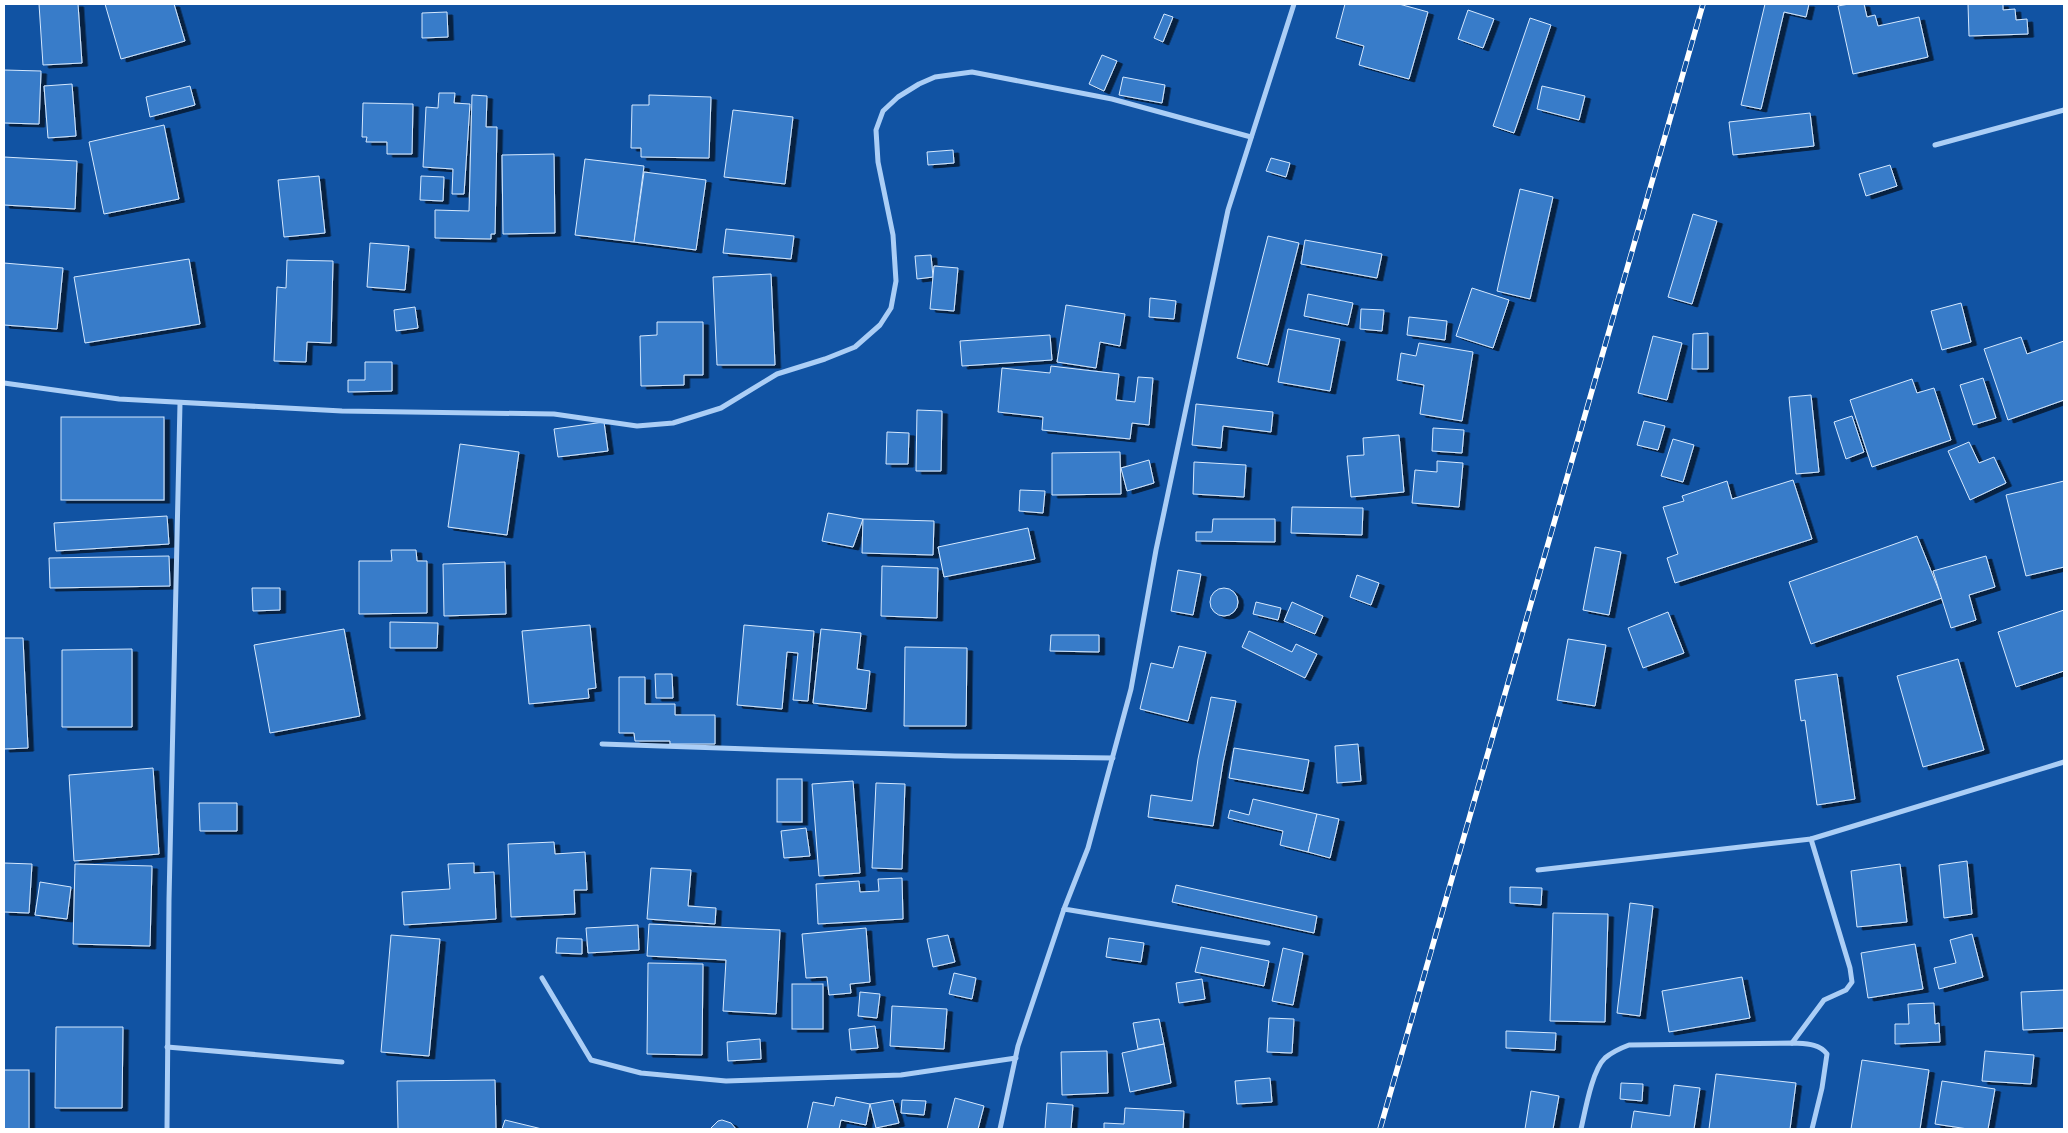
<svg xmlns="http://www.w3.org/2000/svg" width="2068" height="1133" viewBox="0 0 2068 1133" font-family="Cabin,sans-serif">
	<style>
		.building { fill: #397cc9; stroke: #d4e8fe; filter: url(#shadow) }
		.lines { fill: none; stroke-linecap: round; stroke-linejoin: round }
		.street { stroke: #abcef6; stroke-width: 5 }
		.rail-casing { stroke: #fff; stroke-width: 5.5 }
		.rail { stroke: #1153a3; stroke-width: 4; stroke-dasharray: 11; stroke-linecap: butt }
	</style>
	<defs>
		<filter id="shadow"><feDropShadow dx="5.5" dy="3" stdDeviation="0" flood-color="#0009"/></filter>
	</defs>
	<rect width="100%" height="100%" fill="#1153a3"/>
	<!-- building -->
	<g class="building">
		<polygon points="39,4 78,4 82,63 43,65"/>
		<polygon points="105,4 174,4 185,41 121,59"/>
		<polygon points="1345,4 1399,4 1428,12 1409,79 1359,65 1364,46 1336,38"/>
		<polygon points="1765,4 1809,4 1806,17 1784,12 1761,109 1741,105"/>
		<polygon points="1849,4 1864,4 1867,17 1875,15 1878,26 1919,17 1928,57 1853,74 1838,6"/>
		<polygon points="1968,4 2003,4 2003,10 2015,9 2016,20 2027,19 2028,34 1969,36"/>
		<polygon points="1468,10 1494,19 1483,48 1458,39"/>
		<polygon points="447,12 448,37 422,38 422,13"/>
		<polygon points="1164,14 1173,17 1163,42 1154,38"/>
		<polygon points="1530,18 1551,25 1514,133 1493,126"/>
		<polygon points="1102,55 1117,61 1104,91 1089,84"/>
		<polygon points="4,70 41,71 39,124 4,123"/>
		<polygon points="1123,77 1165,85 1162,103 1119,95"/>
		<polygon points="72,84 76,136 48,138 44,86"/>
		<polygon points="190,86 195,105 150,117 146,97"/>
		<polygon points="1542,86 1585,96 1579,120 1537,109"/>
		<polygon points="439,93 455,93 454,103 470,104 464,194 452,194 453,169 423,167 426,107 438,108"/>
		<polygon points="472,95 487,96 486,127 497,127 495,234 491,234 491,239 435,238 435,210 469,211"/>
		<polygon points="649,95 711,97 709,158 641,157 641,148 631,148 632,105 649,105"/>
		<polygon points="363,103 413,104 412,154 387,154 387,142 366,142 367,137 362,137"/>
		<polygon points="733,110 793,117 785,184 724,177"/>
		<polygon points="1810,113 1814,146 1733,155 1729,122"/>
		<polygon points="164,125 179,199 104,214 89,142"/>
		<polygon points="953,150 954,163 928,165 927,152"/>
		<polygon points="554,154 555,233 503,234 502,155"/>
		<polygon points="4,157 77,161 75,209 4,205"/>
		<polygon points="1271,158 1290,163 1286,177 1266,171"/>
		<polygon points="585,159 644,166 634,242 575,235"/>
		<polygon points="1890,165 1897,186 1866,196 1859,174"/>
		<polygon points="644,172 706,180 696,250 634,242"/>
		<polygon points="319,176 325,233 284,237 278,180"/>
		<polygon points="421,176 444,177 443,201 420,200"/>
		<polygon points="1520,189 1553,197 1530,299 1497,291"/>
		<polygon points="1693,214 1717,221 1692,304 1668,297"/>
		<polygon points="726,229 794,236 791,259 723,253"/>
		<polygon points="1268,236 1299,243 1268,365 1237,358"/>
		<polygon points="1305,240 1382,254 1377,278 1301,264"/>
		<polygon points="370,243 409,246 405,290 367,287"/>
		<polygon points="931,255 933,277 917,279 915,256"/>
		<polygon points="189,259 200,324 85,343 74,277"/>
		<polygon points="287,260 333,261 331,343 307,342 306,362 274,361 277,287 286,288"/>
		<polygon points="4,263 63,268 57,329 4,325"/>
		<polygon points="934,266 958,268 954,311 930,309"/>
		<polygon points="771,274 775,365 717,365 713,277"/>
		<polygon points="1472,288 1509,300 1493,348 1456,336"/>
		<polygon points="1308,294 1353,303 1348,325 1304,316"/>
		<polygon points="1150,298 1176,301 1174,319 1149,317"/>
		<polygon points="1961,303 1971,342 1942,350 1931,311"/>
		<polygon points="1066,305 1125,314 1120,346 1100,342 1096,368 1057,362"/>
		<polygon points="415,307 418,328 396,331 394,310"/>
		<polygon points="1361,309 1384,310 1382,331 1360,329"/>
		<polygon points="1409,317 1447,321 1445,340 1407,335"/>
		<polygon points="657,322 703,322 703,375 684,375 684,385 641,386 640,336 657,335"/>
		<polygon points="1288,329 1340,339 1330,391 1278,382"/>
		<polygon points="1708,333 1708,369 1692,369 1693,334"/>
		<polygon points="1050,335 1052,360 962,366 960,341"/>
		<polygon points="1653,336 1682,343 1667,400 1638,393"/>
		<polygon points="2021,337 2027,354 2064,341 2064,400 2008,420 1984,349"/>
		<polygon points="1419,343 1473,352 1462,421 1420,414 1424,385 1397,380 1401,353 1416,356"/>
		<polygon points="365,362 392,362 392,391 348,392 348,380 365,380"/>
		<polygon points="1051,366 1119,374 1116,400 1135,402 1138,377 1153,378 1149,425 1132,423 1130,439 1042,430 1043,417 998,412 1002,368 1050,373"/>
		<polygon points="1983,378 1996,418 1973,425 1960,385"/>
		<polygon points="1912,379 1917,393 1934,388 1951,440 1872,467 1850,400"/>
		<polygon points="1811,395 1819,472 1796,474 1789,397"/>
		<polygon points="1196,404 1273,412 1271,432 1223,426 1221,448 1192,445"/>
		<polygon points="917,410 942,411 941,471 916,471"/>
		<polygon points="1852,416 1864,452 1846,459 1834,422"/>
		<rect x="61" y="417" width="103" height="83"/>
		<polygon points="1644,421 1665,426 1658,450 1637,445"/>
		<polygon points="604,422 608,451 558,457 554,429"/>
		<polygon points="1433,428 1464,430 1462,453 1432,451"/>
		<polygon points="887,432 909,433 908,464 886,464"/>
		<polygon points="1399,435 1404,492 1351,497 1347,456 1364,455 1363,438"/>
		<polygon points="1673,439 1694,445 1683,482 1661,476"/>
		<polygon points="1969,442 1979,463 1994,457 2006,483 1970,500 1948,451"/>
		<polygon points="460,444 519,452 507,535 448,527"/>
		<polygon points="1120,452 1121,494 1052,495 1052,453"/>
		<polygon points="1149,460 1154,483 1127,491 1121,468"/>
		<polygon points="1437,461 1463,463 1459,507 1412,503 1415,470 1437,472"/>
		<polygon points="1194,462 1246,465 1244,497 1193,494"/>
		<polygon points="1793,480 1812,539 1675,583 1667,558 1678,554 1663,507 1684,501 1682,496 1727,481 1732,499"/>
		<polygon points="2064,481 2064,567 2026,576 2006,495"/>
		<polygon points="1020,490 1045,491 1043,513 1019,511"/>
		<polygon points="1292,507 1363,508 1362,535 1291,533"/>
		<polygon points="828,513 863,519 853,547 822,541"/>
		<polygon points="167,516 169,544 56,551 54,523"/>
		<polygon points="863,519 934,521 933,555 862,553"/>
		<polygon points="1213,519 1275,519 1275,542 1196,541 1196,532 1212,532"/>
		<polygon points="1028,528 1035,559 944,577 938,547"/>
		<polygon points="1917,536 1942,598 1811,644 1789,582"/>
		<polygon points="1595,547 1621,552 1609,615 1583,610"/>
		<polygon points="391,550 416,550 417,561 427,561 427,613 359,614 359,561 392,561"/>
		<polygon points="169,556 170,586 50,588 49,558"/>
		<polygon points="1986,556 1995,587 1969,595 1976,620 1951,628 1933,571"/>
		<polygon points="505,562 506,614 444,616 443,564"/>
		<polygon points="882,566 938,568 937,618 881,616"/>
		<polygon points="1178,570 1201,574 1193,615 1171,611"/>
		<polygon points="1357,575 1379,583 1371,605 1350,597"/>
		<polygon points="252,588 280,588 280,610 253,611"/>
		<circle cx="1224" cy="602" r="14"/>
		<polygon points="1256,602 1281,608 1278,620 1253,614"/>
		<polygon points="1292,602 1323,616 1315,634 1284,621"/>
		<polygon points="2064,610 2064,671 2016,687 1998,632"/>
		<polygon points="1668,612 1684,653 1643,668 1628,628"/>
		<polygon points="390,622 438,623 437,648 390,648"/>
		<polygon points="590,625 596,688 588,689 589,698 529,704 522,631"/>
		<polygon points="744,625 814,631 808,701 793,700 798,653 787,652 782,709 737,705"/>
		<polygon points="344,629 360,716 270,733 254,645"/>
		<polygon points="821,629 861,633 857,669 870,671 866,709 813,703"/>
		<polygon points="1249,631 1292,652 1296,644 1317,654 1305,678 1242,647"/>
		<polygon points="1051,635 1099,635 1099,652 1050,651"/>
		<polygon points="4,638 23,638 28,748 4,749"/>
		<polygon points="1568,639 1606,645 1595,706 1557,700"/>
		<polygon points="1179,646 1206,652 1188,721 1140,709 1151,663 1173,668"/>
		<polygon points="905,647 967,648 966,726 904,726"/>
		<polygon points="132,649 132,727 62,727 62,650"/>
		<polygon points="1958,659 1984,750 1923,767 1897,676"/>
		<polygon points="655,674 672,674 673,698 656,698"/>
		<polygon points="1837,674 1855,799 1817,805 1805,720 1801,721 1795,680"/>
		<polygon points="619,677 645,677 645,704 675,704 675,715 715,715 715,744 670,744 670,741 635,741 634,733 619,733"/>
		<polygon points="1211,697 1236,701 1223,763 1213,826 1148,817 1151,795 1192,801 1198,759"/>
		<polygon points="1358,744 1361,781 1337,783 1335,746"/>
		<polygon points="1234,748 1309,760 1303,791 1229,778"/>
		<polygon points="153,768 159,854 74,861 69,775"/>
		<rect x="777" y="779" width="25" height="43"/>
		<polygon points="853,781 860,873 819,876 812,784"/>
		<polygon points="876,783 905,784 902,869 872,868"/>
		<polygon points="1253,799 1317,814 1308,852 1280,845 1283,831 1228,818 1230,810 1249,815"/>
		<polygon points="199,803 237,803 237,831 200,831"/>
		<polygon points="1317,814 1339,819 1330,858 1308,852"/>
		<polygon points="806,828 810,856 784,858 781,831"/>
		<polygon points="554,842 555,854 585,852 587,890 574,890 575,914 511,917 508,844"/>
		<polygon points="1967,861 1972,914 1944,918 1939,865"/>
		<polygon points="4,863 32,864 29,913 4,912"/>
		<polygon points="474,863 474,873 494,872 496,919 404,925 402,892 450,889 448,864"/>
		<polygon points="75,864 152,866 150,946 73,944"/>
		<polygon points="1900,864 1907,922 1857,927 1851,871"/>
		<polygon points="651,868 691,870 688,906 716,908 715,924 647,919"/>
		<polygon points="902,878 903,919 818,924 816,884 859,881 860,892 879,891 878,879"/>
		<polygon points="40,882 71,887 67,919 35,915"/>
		<polygon points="1176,885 1317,916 1314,933 1172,902"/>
		<polygon points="1510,887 1542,888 1541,905 1510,903"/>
		<polygon points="1630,903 1653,906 1640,1016 1617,1013"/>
		<polygon points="1553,913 1608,914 1605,1022 1550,1021"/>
		<polygon points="649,924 780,930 776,1014 723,1011 726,960 647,956"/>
		<polygon points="638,925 639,950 588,953 586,928"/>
		<polygon points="866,928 870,982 850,984 851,993 829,995 827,977 806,978 802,934"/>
		<polygon points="1972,934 1983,977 1939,989 1934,968 1956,963 1950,940"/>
		<polygon points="391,935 440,939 429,1056 381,1052"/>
		<polygon points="948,935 955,962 933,967 927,939"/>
		<polygon points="557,938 582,939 582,954 556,953"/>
		<polygon points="1109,938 1144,943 1141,962 1106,957"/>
		<polygon points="1915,944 1923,989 1868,998 1861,953"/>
		<polygon points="1201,947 1269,961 1264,986 1195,972"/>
		<polygon points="1283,948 1303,953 1293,1005 1272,1001"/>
		<polygon points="648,963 703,964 702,1055 647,1054"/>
		<polygon points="954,973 976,978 972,999 949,994"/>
		<polygon points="1742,977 1750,1018 1669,1032 1662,991"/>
		<polygon points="1202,979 1205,999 1179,1003 1176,983"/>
		<rect x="792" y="984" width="31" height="45"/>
		<polygon points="2064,990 2064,1028 2023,1030 2021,992"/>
		<polygon points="860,992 880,994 877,1018 858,1016"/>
		<polygon points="1934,1003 1935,1024 1939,1023 1940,1042 1895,1044 1895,1024 1909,1024 1908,1004"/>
		<polygon points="892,1006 947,1009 944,1049 890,1046"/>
		<polygon points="1269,1018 1294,1019 1292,1053 1267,1052"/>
		<polygon points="1159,1019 1164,1044 1138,1049 1133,1023"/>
		<polygon points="875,1026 878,1048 851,1050 849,1029"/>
		<polygon points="56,1027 123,1027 122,1108 55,1108"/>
		<polygon points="1506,1031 1556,1033 1555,1050 1506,1048"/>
		<polygon points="760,1039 761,1059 728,1061 727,1042"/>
		<polygon points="1164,1044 1171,1083 1130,1092 1122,1053"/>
		<polygon points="1107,1051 1108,1093 1062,1095 1061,1052"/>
		<polygon points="1985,1051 2034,1055 2031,1084 1982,1081"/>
		<polygon points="1862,1060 1929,1070 1920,1129 1851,1129"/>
		<rect x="4" y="1070" width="25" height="59"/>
		<polygon points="1716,1074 1796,1083 1790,1129 1709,1129"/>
		<polygon points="1270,1078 1272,1102 1237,1104 1235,1081"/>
		<polygon points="495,1080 496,1129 398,1129 397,1081"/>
		<polygon points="1942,1081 1995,1089 1988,1129 1968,1129 1935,1124"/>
		<polygon points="1621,1083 1643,1084 1642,1101 1620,1099"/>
		<polygon points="1674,1085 1700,1088 1694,1129 1631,1129 1634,1111 1670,1116"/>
		<polygon points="1531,1091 1559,1096 1553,1129 1525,1129"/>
		<polygon points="836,1097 870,1104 866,1125 841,1120 839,1129 807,1129 813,1102 834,1106"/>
		<polygon points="955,1098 984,1106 978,1129 947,1129"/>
		<polygon points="893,1100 899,1123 876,1128 870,1104"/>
		<polygon points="902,1100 926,1101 924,1115 901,1113"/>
		<polygon points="1047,1103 1073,1105 1071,1129 1045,1129"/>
		<polygon points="1125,1108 1184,1111 1183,1129 1104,1129 1104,1123 1124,1124"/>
		<polygon points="505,1120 542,1129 502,1129"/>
		<polygon points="722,1120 731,1123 736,1129 710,1129 718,1121"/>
	</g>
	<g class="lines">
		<!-- street -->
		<g class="street">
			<polyline points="1935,145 2064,110"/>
			<polyline points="4,383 119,399 342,411 554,414 637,426 673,423 721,408 777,374 825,359 855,347 880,325 891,308 896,281 893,235 878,162 876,130 883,111 898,97 919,84 935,77 972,72 1112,99 1251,137"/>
			<polyline points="602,744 955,756 1113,758"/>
			<polyline points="1538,870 1811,839 2064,762"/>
			<polyline points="1268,943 1064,909 1088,848 1131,689 1156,550 1228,210 1294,4"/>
			<polyline points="542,978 591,1060 641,1073 726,1081 901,1075 1016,1058"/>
			<polyline points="1792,1043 1824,1000 1846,990 1852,982 1850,968 1811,839"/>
			<polyline points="167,1047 342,1062"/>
			<polyline points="167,1129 169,900 180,403"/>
			<polyline points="1000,1129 1018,1046 1064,909"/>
			<path d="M1581 1129C1585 1112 1592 1070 1605 1058 1612 1052 1621 1048 1629 1045L1792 1043C1805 1044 1819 1043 1827 1054L1822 1088 1812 1129"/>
		</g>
		<!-- rail casing -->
		<g class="rail-casing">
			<polyline id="rail" points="1380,1129 1703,4"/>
		</g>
		<!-- rail -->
		<use href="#rail" class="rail"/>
	</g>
	<!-- border -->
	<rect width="2068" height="1133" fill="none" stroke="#ffffff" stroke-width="10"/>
</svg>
